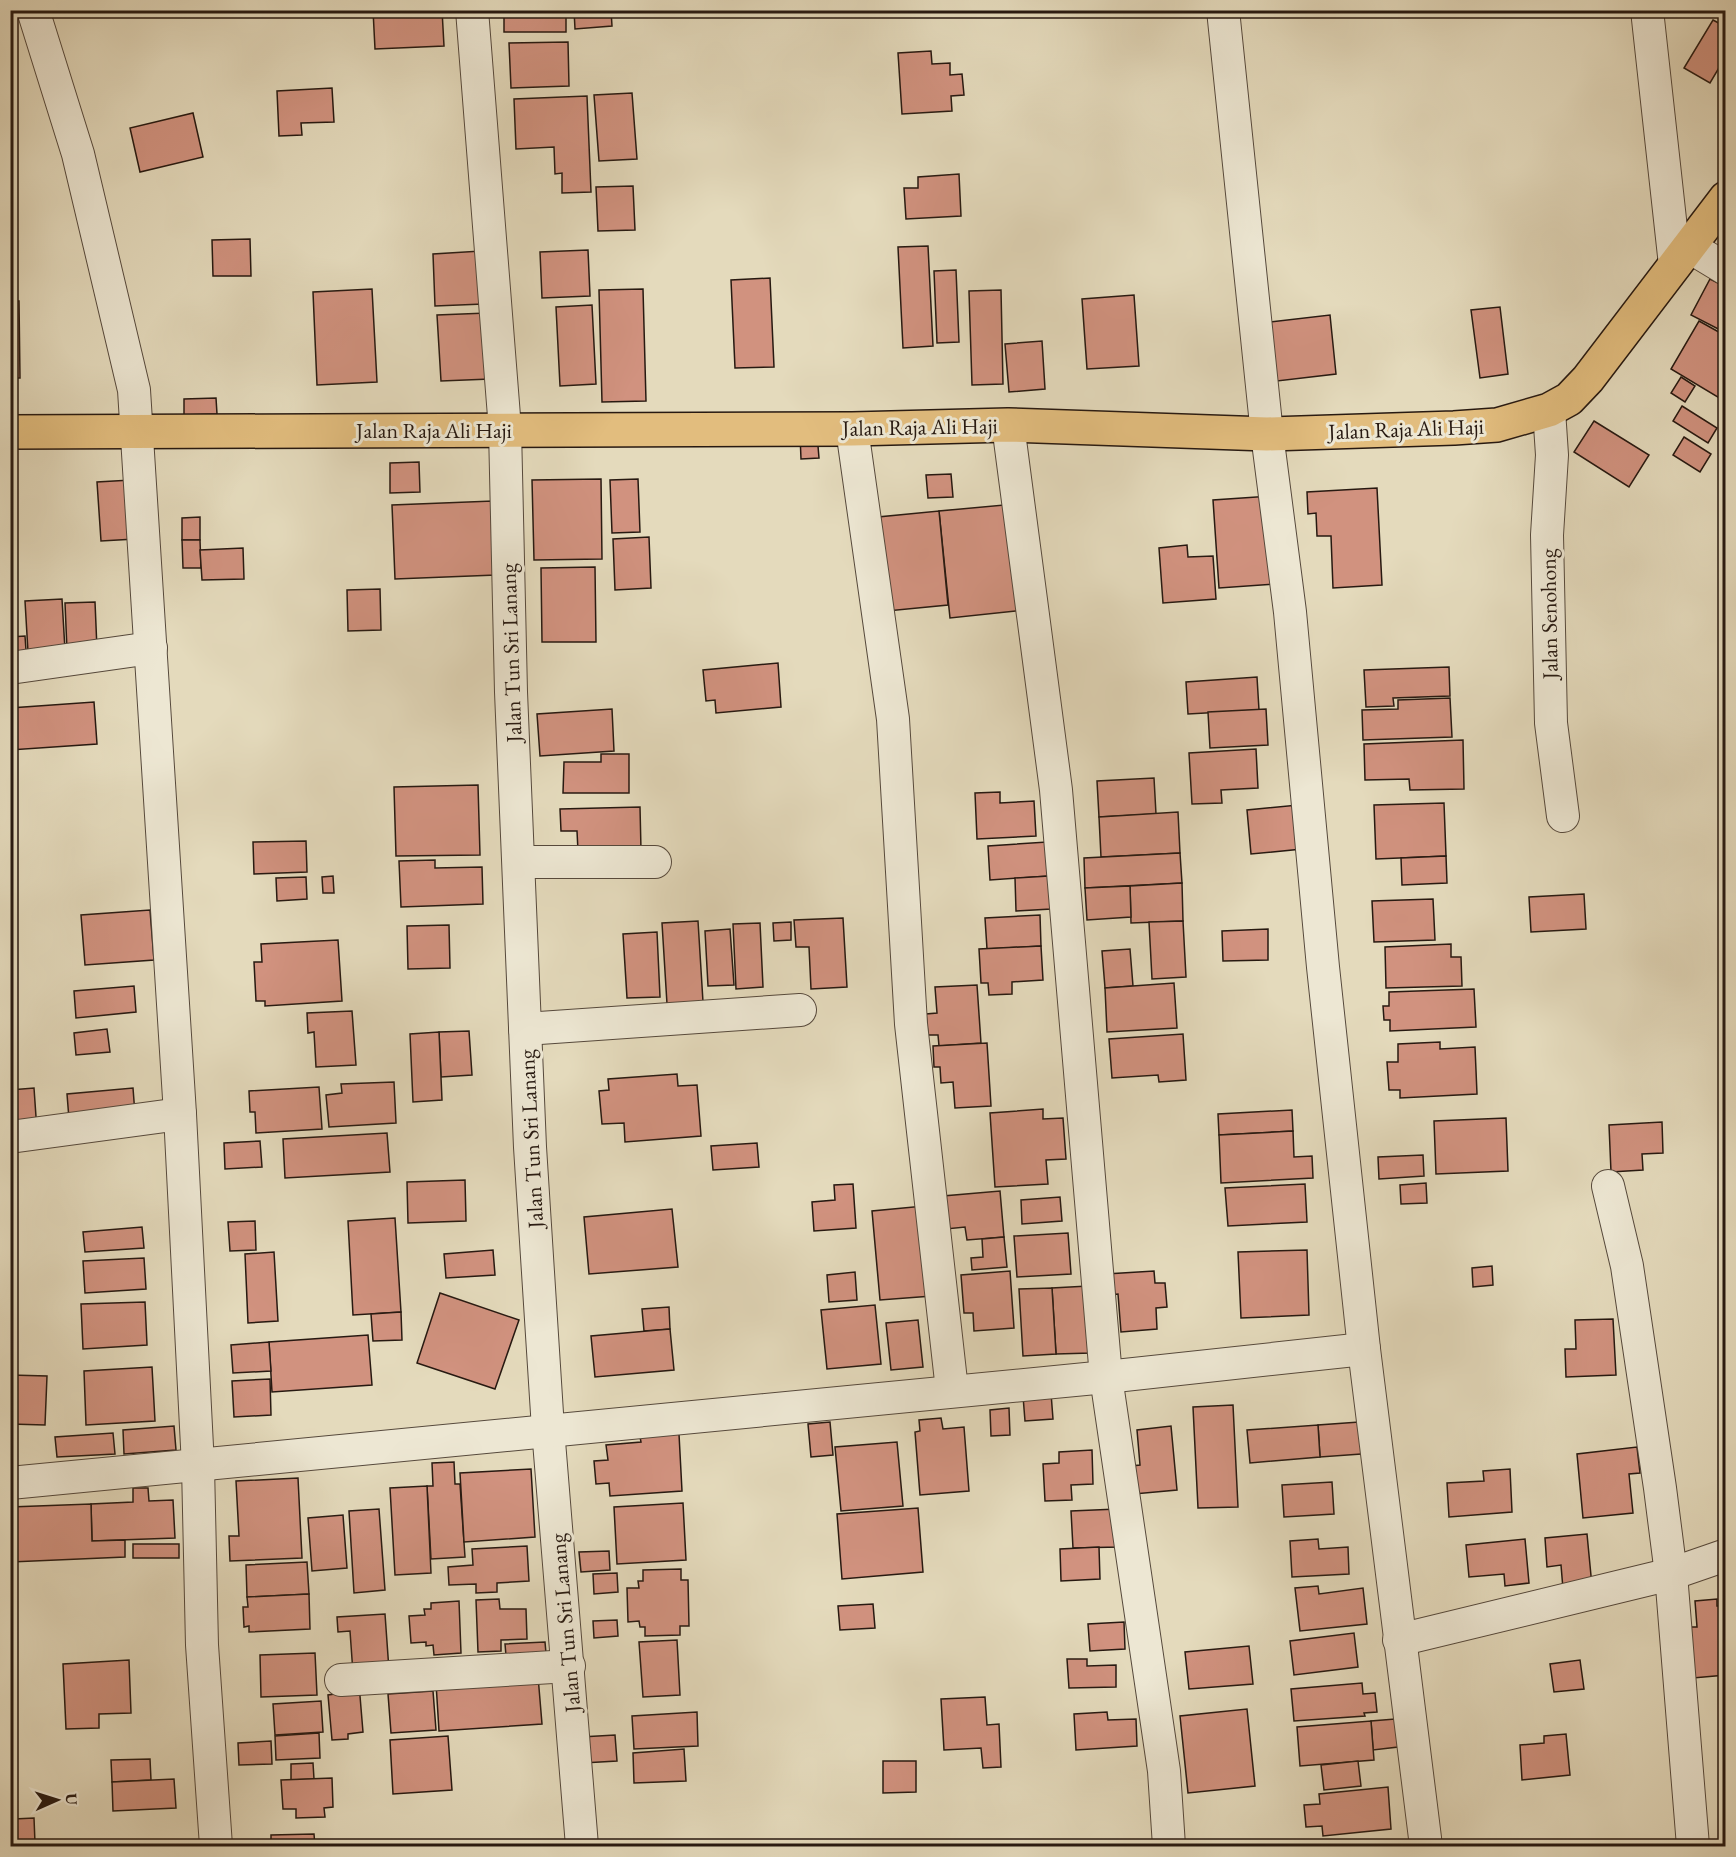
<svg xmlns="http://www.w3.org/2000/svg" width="1736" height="1857" viewBox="0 0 1736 1857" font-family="'EB Garamond',serif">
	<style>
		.building { fill: #d1927f; stroke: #271911; stroke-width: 1.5 }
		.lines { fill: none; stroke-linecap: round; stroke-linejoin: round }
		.minor-casing { stroke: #56493c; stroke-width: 34 }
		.major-casing { stroke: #271911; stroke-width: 36 }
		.minor { stroke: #ede7d3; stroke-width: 32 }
		.major { stroke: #e2bd7e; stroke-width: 33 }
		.labels { text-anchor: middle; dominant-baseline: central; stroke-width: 6; stroke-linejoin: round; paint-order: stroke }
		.street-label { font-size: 22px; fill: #271911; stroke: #ede7d3 }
	</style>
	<rect width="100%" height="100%" fill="#e4dabc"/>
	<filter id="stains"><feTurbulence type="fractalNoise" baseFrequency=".00333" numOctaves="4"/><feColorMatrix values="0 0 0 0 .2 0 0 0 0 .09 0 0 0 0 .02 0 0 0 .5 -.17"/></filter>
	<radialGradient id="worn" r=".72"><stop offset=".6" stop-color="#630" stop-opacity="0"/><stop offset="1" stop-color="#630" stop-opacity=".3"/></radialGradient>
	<!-- building -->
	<g class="building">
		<polygon points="373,10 442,10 444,46 375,49"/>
		<rect x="504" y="10" width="62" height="22"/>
		<polygon points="574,10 611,10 612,26 575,29"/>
		<polygon points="1717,10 1726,10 1726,20 1715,14"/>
		<polygon points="1713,20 1726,27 1726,69 1720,66 1710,83 1684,68"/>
		<polygon points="568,42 569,86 511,88 509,43"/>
		<polygon points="931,51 932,64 950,63 950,75 962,74 964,95 951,96 952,111 902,114 898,53"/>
		<polygon points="332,88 334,122 301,123 302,135 279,136 277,91"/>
		<polygon points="632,93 637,159 599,161 594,95"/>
		<polygon points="587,96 591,192 562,193 562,173 555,174 554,147 516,149 514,99"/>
		<polygon points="193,113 203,157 140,172 130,128"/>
		<polygon points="10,132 13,132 14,175 10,175"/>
		<polygon points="959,174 961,216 906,219 904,188 918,188 918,177"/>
		<polygon points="633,186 635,230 598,231 596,187"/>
		<polygon points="250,239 251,276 213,276 212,240"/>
		<polygon points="928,246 933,346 903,348 898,247"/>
		<polygon points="588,250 590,296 542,298 540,252"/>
		<polygon points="481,251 483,304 435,306 433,254"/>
		<polygon points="956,270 959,342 937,343 934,271"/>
		<polygon points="770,278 774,367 735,368 731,280"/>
		<polygon points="1710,279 1726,287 1726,333 1691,315"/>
		<polygon points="372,289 377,382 317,385 313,292"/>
		<polygon points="643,289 646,401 602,402 599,290"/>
		<polygon points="1001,290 1003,384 972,385 969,291"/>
		<polygon points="1134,295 1139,366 1087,369 1082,299"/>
		<polygon points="10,301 19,301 20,378 10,378"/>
		<polygon points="592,305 596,384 560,386 556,307"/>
		<polygon points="1500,307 1508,374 1480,378 1471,310"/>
		<polygon points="487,313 490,379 441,381 437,315"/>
		<polygon points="1330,315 1336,374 1277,381 1270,322"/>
		<polygon points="1699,321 1726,336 1726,402 1671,369"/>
		<polygon points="1042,341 1045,389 1009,392 1005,344"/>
		<polygon points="1681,377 1695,386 1685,402 1671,393"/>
		<polygon points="216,398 217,414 184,415 184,399"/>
		<polygon points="1682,406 1717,428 1708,443 1673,421"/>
		<polygon points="1594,421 1649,455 1629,487 1574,452"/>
		<polygon points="817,434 819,458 801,459 800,435"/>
		<polygon points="1684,437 1711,454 1700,472 1673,455"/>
		<polygon points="419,462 420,492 390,493 390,463"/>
		<polygon points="951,474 953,497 928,498 926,475"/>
		<polygon points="601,479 602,559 534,560 532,480"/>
		<polygon points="638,479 640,532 612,533 610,480"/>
		<polygon points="131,480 135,539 101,541 97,482"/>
		<polygon points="1377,488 1382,585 1333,588 1331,536 1317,536 1316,513 1308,514 1307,492"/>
		<polygon points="1271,496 1277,584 1219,588 1213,500"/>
		<polygon points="493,501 496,575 395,579 392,505"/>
		<polygon points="1015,504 1025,610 950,618 939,511"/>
		<polygon points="939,511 948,605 887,611 878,517"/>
		<polygon points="200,517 200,540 182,540 182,518"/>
		<polygon points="649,537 651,588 615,590 613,539"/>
		<polygon points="182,540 200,540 201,568 183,568"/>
		<polygon points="1187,545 1188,557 1213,556 1216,599 1163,603 1159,548"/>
		<polygon points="243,548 244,579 202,580 200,550"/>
		<polygon points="595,567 596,642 542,642 541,568"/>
		<polygon points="380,589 381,630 348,631 347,590"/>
		<polygon points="62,599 65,650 28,652 25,601"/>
		<polygon points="95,602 97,649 67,650 65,603"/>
		<polygon points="25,636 27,665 10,666 10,637"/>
		<polygon points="778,663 781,707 716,713 715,700 706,701 703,670"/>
		<polygon points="1449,667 1450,696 1393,698 1394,706 1366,707 1364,670"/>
		<polygon points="1257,677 1259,710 1188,714 1186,682"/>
		<polygon points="1450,698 1452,737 1363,740 1362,710 1398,709 1398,700"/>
		<polygon points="94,702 97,744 10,750 10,708"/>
		<polygon points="612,709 614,751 540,756 537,714"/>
		<polygon points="1266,709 1268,745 1210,748 1208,712"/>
		<polygon points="1463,740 1464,789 1410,790 1409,779 1365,780 1364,744"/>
		<polygon points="1256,749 1258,788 1221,790 1222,803 1192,804 1189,753"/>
		<polygon points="601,754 629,754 629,793 563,793 564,762 601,762"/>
		<polygon points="1154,778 1156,814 1099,817 1097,781"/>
		<polygon points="478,785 480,855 396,856 394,787"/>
		<polygon points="1000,792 1000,803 1034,801 1036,836 977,839 975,793"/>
		<polygon points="1444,803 1446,856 1376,859 1374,805"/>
		<polygon points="1298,805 1302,849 1251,854 1247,810"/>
		<polygon points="640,807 641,850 578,851 577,831 561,831 560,809"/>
		<polygon points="1178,812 1180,853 1101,857 1099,817"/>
		<polygon points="306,841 307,872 254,874 253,842"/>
		<polygon points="1047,842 1049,876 990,880 988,846"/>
		<polygon points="1180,853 1182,883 1085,888 1084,858"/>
		<polygon points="1446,856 1447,883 1402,885 1401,858"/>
		<polygon points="435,860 435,868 482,867 483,904 401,907 399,861"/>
		<polygon points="333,876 334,893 323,893 322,877"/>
		<polygon points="1049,876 1051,909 1016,911 1015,878"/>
		<polygon points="306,877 307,899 277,901 276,878"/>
		<polygon points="1182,883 1183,921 1131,923 1130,886"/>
		<polygon points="1130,886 1131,917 1087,920 1085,888"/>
		<polygon points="1584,894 1586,929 1531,932 1529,897"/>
		<polygon points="1433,899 1435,940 1374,942 1372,901"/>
		<polygon points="150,910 154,960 85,965 81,915"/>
		<polygon points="1040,915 1041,946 987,949 985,918"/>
		<polygon points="843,918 847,987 811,989 809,947 796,947 794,920"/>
		<polygon points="698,921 703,1002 667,1004 662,923"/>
		<polygon points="1183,921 1186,977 1152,979 1149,922"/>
		<polygon points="791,922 791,940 774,941 773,923"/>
		<polygon points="760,923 763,987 736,989 733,924"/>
		<polygon points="449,925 450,968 408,969 407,926"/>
		<polygon points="730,929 734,985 708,986 705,931"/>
		<polygon points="1268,929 1268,960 1223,961 1222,931"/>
		<polygon points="657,932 660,997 627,998 623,934"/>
		<polygon points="338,940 342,1001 265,1006 265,1001 256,1001 254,962 262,962 261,944"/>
		<polygon points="1451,944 1451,957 1461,957 1462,986 1386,988 1385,947"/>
		<polygon points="1041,946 1043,980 1012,982 1012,994 989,995 988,983 981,983 979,949"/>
		<polygon points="1130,949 1133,986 1105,988 1102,951"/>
		<polygon points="1174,983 1177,1028 1107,1032 1105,988"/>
		<polygon points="977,985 981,1043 939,1046 938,1035 928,1035 926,1014 937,1013 935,987"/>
		<polygon points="134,986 136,1012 76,1018 74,991"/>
		<polygon points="1474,989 1476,1027 1390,1031 1390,1020 1384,1020 1383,1006 1389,1006 1389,992"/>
		<polygon points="352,1011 356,1065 316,1067 314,1032 308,1033 307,1013"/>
		<polygon points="107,1029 110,1052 76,1055 74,1033"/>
		<polygon points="469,1031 472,1075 441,1077 439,1032"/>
		<polygon points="439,1032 442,1100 413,1102 410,1034"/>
		<polygon points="1183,1034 1186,1080 1159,1082 1158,1075 1112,1078 1109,1039"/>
		<polygon points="1440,1042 1440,1049 1475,1047 1477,1094 1400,1098 1400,1090 1389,1090 1387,1062 1398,1062 1398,1044"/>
		<polygon points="987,1043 991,1106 955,1108 953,1082 941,1083 940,1067 934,1067 933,1046"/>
		<polygon points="677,1074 678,1086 697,1085 701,1136 625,1142 624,1123 602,1124 599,1091 609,1090 608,1079"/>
		<polygon points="394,1082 396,1123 329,1127 326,1095 342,1093 341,1084"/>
		<polygon points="319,1087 322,1129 256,1133 255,1112 250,1112 249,1091"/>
		<polygon points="34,1088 37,1131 10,1133 10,1090"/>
		<polygon points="133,1088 135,1114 69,1119 67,1094"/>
		<polygon points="1043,1109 1043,1119 1063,1118 1066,1159 1046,1160 1048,1184 995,1187 990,1113"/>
		<polygon points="1292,1110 1293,1131 1219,1135 1218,1114"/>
		<polygon points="1506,1118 1508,1171 1436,1174 1434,1121"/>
		<polygon points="1662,1122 1663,1153 1642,1154 1643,1170 1611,1172 1609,1125"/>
		<polygon points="1293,1131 1294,1157 1312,1156 1313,1178 1221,1183 1219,1135"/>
		<polygon points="387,1133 390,1172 285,1178 283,1139"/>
		<polygon points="260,1141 262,1167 225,1169 224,1143"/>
		<polygon points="757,1143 759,1167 713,1170 711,1146"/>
		<polygon points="1423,1155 1424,1176 1379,1179 1378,1157"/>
		<polygon points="465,1180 466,1221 408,1223 407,1182"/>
		<polygon points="1426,1183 1427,1203 1401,1204 1400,1185"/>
		<polygon points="853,1184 856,1228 814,1231 812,1202 835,1200 834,1185"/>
		<polygon points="1305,1184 1307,1222 1228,1226 1225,1188"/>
		<polygon points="1000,1191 1004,1237 967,1240 965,1227 946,1229 943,1196"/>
		<polygon points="1060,1197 1062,1221 1022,1224 1021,1200"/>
		<polygon points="924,1206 932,1296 880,1300 872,1211"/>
		<polygon points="672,1209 678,1267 589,1274 584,1217"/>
		<polygon points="395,1218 401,1312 353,1315 348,1221"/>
		<polygon points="255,1221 256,1250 230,1251 228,1222"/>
		<polygon points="142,1227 144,1248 85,1252 83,1232"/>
		<polygon points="1068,1233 1071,1274 1017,1277 1014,1236"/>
		<polygon points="1004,1237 1007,1267 972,1270 971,1258 983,1257 982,1239"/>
		<polygon points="493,1250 495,1275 446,1278 444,1254"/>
		<polygon points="1307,1250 1309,1315 1241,1318 1238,1252"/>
		<polygon points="274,1252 278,1321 248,1323 245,1254"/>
		<polygon points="144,1258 146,1289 85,1293 83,1261"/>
		<polygon points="1492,1266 1493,1285 1473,1287 1472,1268"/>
		<polygon points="1010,1271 1014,1328 974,1331 973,1313 964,1313 961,1275"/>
		<polygon points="1154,1271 1155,1283 1165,1283 1167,1307 1156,1308 1157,1329 1121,1332 1118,1294 1107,1295 1106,1274"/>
		<polygon points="855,1272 857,1300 829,1302 827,1275"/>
		<polygon points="1088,1286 1091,1353 1056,1354 1052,1288"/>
		<polygon points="1052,1288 1056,1354 1023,1356 1019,1289"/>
		<polygon points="440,1293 519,1320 495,1389 417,1363"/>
		<polygon points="145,1302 147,1345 83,1349 81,1304"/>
		<polygon points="875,1305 881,1364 827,1369 821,1310"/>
		<polygon points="669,1307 670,1329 644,1331 642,1309"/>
		<polygon points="401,1312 402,1340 373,1341 371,1314"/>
		<polygon points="1613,1319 1616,1375 1566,1377 1565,1349 1576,1349 1575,1320"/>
		<polygon points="918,1320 923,1367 891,1370 886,1323"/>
		<polygon points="670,1329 674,1370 595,1377 591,1336"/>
		<polygon points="368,1335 372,1385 272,1392 269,1342"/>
		<polygon points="269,1342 271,1371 233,1373 231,1345"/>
		<polygon points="152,1367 155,1421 86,1425 84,1371"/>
		<polygon points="10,1375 47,1376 45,1425 10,1424"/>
		<polygon points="270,1379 271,1415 234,1417 232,1381"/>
		<polygon points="1051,1393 1053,1419 1025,1421 1023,1396"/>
		<polygon points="1233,1405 1238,1507 1198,1508 1193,1407"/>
		<polygon points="1009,1408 1010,1435 991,1436 990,1410"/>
		<polygon points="941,1418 943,1429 964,1427 969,1491 920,1495 915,1432 920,1431 919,1420"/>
		<polygon points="1373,1421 1375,1453 1320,1457 1318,1425"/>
		<polygon points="830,1422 833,1455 811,1457 808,1424"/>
		<polygon points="1318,1425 1320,1457 1250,1463 1247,1430"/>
		<polygon points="174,1426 176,1450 124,1454 123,1430"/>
		<polygon points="1171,1426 1177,1490 1134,1494 1131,1466 1140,1465 1137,1430"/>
		<polygon points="113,1433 115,1454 57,1457 55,1437"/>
		<polygon points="679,1434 682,1491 610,1496 609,1483 596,1484 594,1461 608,1460 606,1445 641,1442 640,1437"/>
		<polygon points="897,1442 903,1506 841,1511 835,1447"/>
		<polygon points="1637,1447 1640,1473 1629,1474 1633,1513 1583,1518 1577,1454"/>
		<polygon points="1092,1450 1093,1484 1071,1485 1072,1500 1045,1501 1043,1464 1059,1463 1059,1452"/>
		<polygon points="454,1462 455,1484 460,1484 465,1557 431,1559 427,1486 433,1486 432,1463"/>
		<polygon points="531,1469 535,1537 464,1542 460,1473"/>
		<polygon points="1510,1469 1512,1512 1449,1517 1447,1483 1484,1481 1483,1471"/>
		<polygon points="298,1478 302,1558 230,1561 229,1536 239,1536 236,1481"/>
		<polygon points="1332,1482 1334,1514 1284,1517 1282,1485"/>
		<polygon points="427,1486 431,1573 395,1575 390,1488"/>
		<polygon points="133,1488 148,1488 149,1501 173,1500 175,1538 92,1541 91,1504 133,1502"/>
		<polygon points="683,1503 686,1560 617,1564 614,1507"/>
		<polygon points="91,1504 92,1541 125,1540 125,1557 11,1562 10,1507"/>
		<polygon points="918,1508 923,1572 842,1579 837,1514"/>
		<polygon points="379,1509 385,1590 354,1593 349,1511"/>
		<polygon points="1117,1509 1119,1547 1073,1548 1071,1511"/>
		<polygon points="343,1515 347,1568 312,1571 308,1518"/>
		<polygon points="1587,1534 1592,1586 1563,1589 1561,1565 1547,1567 1545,1538"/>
		<polygon points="1318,1539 1319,1549 1348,1547 1349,1574 1292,1577 1290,1541"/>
		<polygon points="1525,1539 1529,1583 1505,1586 1504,1574 1469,1577 1466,1545"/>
		<rect x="133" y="1544" width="46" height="14"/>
		<polygon points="527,1546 529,1581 497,1583 497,1592 476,1593 476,1584 449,1585 448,1567 473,1565 472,1549"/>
		<polygon points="1099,1547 1100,1579 1061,1581 1060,1549"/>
		<polygon points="609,1551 610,1570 581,1572 579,1552"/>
		<polygon points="307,1562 309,1594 247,1597 246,1565"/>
		<polygon points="681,1569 681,1580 688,1580 689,1626 680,1626 680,1635 645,1636 645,1627 640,1627 639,1621 628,1622 627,1588 639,1588 638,1581 643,1581 643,1570"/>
		<polygon points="617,1573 618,1592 594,1594 593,1574"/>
		<polygon points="1318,1586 1319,1594 1363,1588 1367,1624 1300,1631 1295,1588"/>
		<polygon points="309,1594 310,1629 249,1632 249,1626 244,1627 243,1607 248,1607 247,1597"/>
		<polygon points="499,1599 500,1609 526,1609 527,1639 501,1640 501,1651 478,1652 476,1600"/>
		<polygon points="1717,1599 1717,1606 1726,1606 1726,1675 1693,1678 1689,1627 1697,1627 1695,1601"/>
		<polygon points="459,1601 461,1653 434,1655 433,1645 426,1646 426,1642 411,1643 409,1616 425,1615 424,1609 431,1609 431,1603"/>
		<polygon points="873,1604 875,1628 840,1630 838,1606"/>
		<polygon points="385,1614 389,1670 353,1673 350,1631 338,1632 337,1617"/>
		<polygon points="617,1620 618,1636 594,1638 593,1621"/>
		<polygon points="1124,1622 1125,1649 1090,1651 1088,1624"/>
		<polygon points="1354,1633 1358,1667 1294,1675 1290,1641"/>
		<polygon points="677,1640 680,1695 643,1697 639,1642"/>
		<polygon points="545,1642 547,1665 507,1667 505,1644"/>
		<polygon points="1249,1646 1253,1684 1189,1689 1185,1652"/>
		<polygon points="315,1653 317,1695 261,1697 260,1655"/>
		<polygon points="1067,1659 1087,1659 1087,1666 1116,1665 1116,1687 1069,1688"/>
		<polygon points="129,1660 131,1713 99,1714 99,1728 66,1729 63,1664"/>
		<polygon points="1580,1660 1584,1689 1554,1692 1550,1664"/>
		<polygon points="538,1676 542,1724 439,1731 436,1683"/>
		<polygon points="1362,1683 1363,1694 1375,1693 1377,1712 1364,1713 1365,1716 1294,1721 1291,1689"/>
		<polygon points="359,1684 363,1732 348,1734 348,1739 332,1740 328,1695 342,1693"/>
		<polygon points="433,1691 436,1730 391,1733 388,1694"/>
		<polygon points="985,1697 987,1725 999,1724 1001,1767 983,1768 981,1748 944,1750 941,1699"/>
		<polygon points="321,1701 323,1732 275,1735 273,1704"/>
		<polygon points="1247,1709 1255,1786 1188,1793 1180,1716"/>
		<polygon points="697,1712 698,1746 634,1749 632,1716"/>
		<polygon points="1107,1712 1108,1720 1136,1719 1137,1746 1076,1750 1074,1714"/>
		<polygon points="1395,1719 1398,1747 1373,1750 1371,1721"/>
		<polygon points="1371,1721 1374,1760 1300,1766 1297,1727"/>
		<polygon points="319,1733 320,1758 276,1760 275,1736"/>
		<polygon points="1566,1734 1570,1775 1522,1780 1520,1745 1544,1743 1544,1736"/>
		<polygon points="615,1735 617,1761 583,1763 581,1737"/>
		<polygon points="448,1736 452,1790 393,1794 390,1740"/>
		<polygon points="271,1741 272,1764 239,1765 238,1743"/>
		<polygon points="684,1749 686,1781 634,1783 633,1753"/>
		<polygon points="150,1759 151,1780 112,1782 111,1760"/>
		<polygon points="883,1761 916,1761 916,1792 883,1793"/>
		<polygon points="1358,1761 1361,1786 1324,1790 1321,1765"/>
		<polygon points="313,1763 314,1779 291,1780 291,1764"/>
		<polygon points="332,1778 333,1807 324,1808 325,1817 296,1818 296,1809 283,1809 281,1780"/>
		<polygon points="174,1779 176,1808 113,1811 112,1782"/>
		<polygon points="1388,1787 1391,1829 1323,1836 1322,1826 1306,1827 1304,1805 1320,1804 1319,1794"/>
		<polygon points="34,1818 35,1843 15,1844 14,1819"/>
		<polygon points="314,1834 315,1846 271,1846 271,1835"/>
	</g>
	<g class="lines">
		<!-- minor casing -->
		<g class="minor-casing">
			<g id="minor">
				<polyline points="33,10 78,154 134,390 180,1114 198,1466 202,1645 216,1846"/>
				<polyline points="472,10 505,429 511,692 530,1147 548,1429 582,1846"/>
				<polyline points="1223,10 1267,434 1290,612 1323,967 1364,1349 1426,1846"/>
				<polyline points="1647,10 1675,265"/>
				<polyline points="1688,246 1726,269"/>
				<polyline points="1549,410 1552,455 1547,535 1551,723 1563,816"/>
				<polyline points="1008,425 1056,790 1106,1377 1164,1771 1169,1846"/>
				<polyline points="852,429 893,719 911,1024 952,1390"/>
				<polyline points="10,668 151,648"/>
				<polyline points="519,862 655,862"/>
				<polyline points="525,1029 800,1010"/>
				<polyline points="10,1137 180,1114"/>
				<polyline points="1608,1186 1627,1266 1660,1488 1671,1574 1693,1846"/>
				<polyline points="10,1483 1106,1377 1364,1349"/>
				<polyline points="1399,1640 1671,1574 1726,1555"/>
				<polyline points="341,1680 569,1666"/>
			</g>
		</g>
		<!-- major casing -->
		<g class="major-casing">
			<polyline id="major" points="10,432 852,429 1008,425 1267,434 1454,428 1497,425 1549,410 1569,399 1588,379 1726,198"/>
		</g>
		<!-- minor -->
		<use href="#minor" class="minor"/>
		<!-- major -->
		<use href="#major" class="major"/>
	</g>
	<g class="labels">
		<!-- street labels -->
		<g class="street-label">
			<text transform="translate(920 427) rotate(-1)">Jalan Raja Ali Haji</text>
			<text transform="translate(1406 429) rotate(-2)">Jalan Raja Ali Haji</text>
			<text x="434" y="430">Jalan Raja Ali Haji</text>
			<text transform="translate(1549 614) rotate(-91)">Jalan Senohong</text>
			<text transform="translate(511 653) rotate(-92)">Jalan Tun Sri Lanang</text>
			<text transform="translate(531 1139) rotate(-93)">Jalan Tun Sri Lanang</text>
			<text transform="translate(565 1623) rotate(-95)">Jalan Tun Sri Lanang</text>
		</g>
	</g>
	<!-- margin -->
	<rect width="1736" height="1857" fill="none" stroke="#e4dabc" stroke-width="36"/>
	<rect x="12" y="12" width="1712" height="1833" fill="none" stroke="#271911" stroke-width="3"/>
	<rect x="18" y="18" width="1700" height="1821" fill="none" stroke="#271911" stroke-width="1.5"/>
	<!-- north arrow -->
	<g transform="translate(57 1800) rotate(87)" stroke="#ede7d3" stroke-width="4.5" paint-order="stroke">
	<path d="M0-4.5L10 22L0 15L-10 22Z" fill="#271911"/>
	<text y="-9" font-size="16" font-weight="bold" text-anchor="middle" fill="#271911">U</text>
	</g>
	<rect width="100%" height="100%" filter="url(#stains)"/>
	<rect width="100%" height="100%" fill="url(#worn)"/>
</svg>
